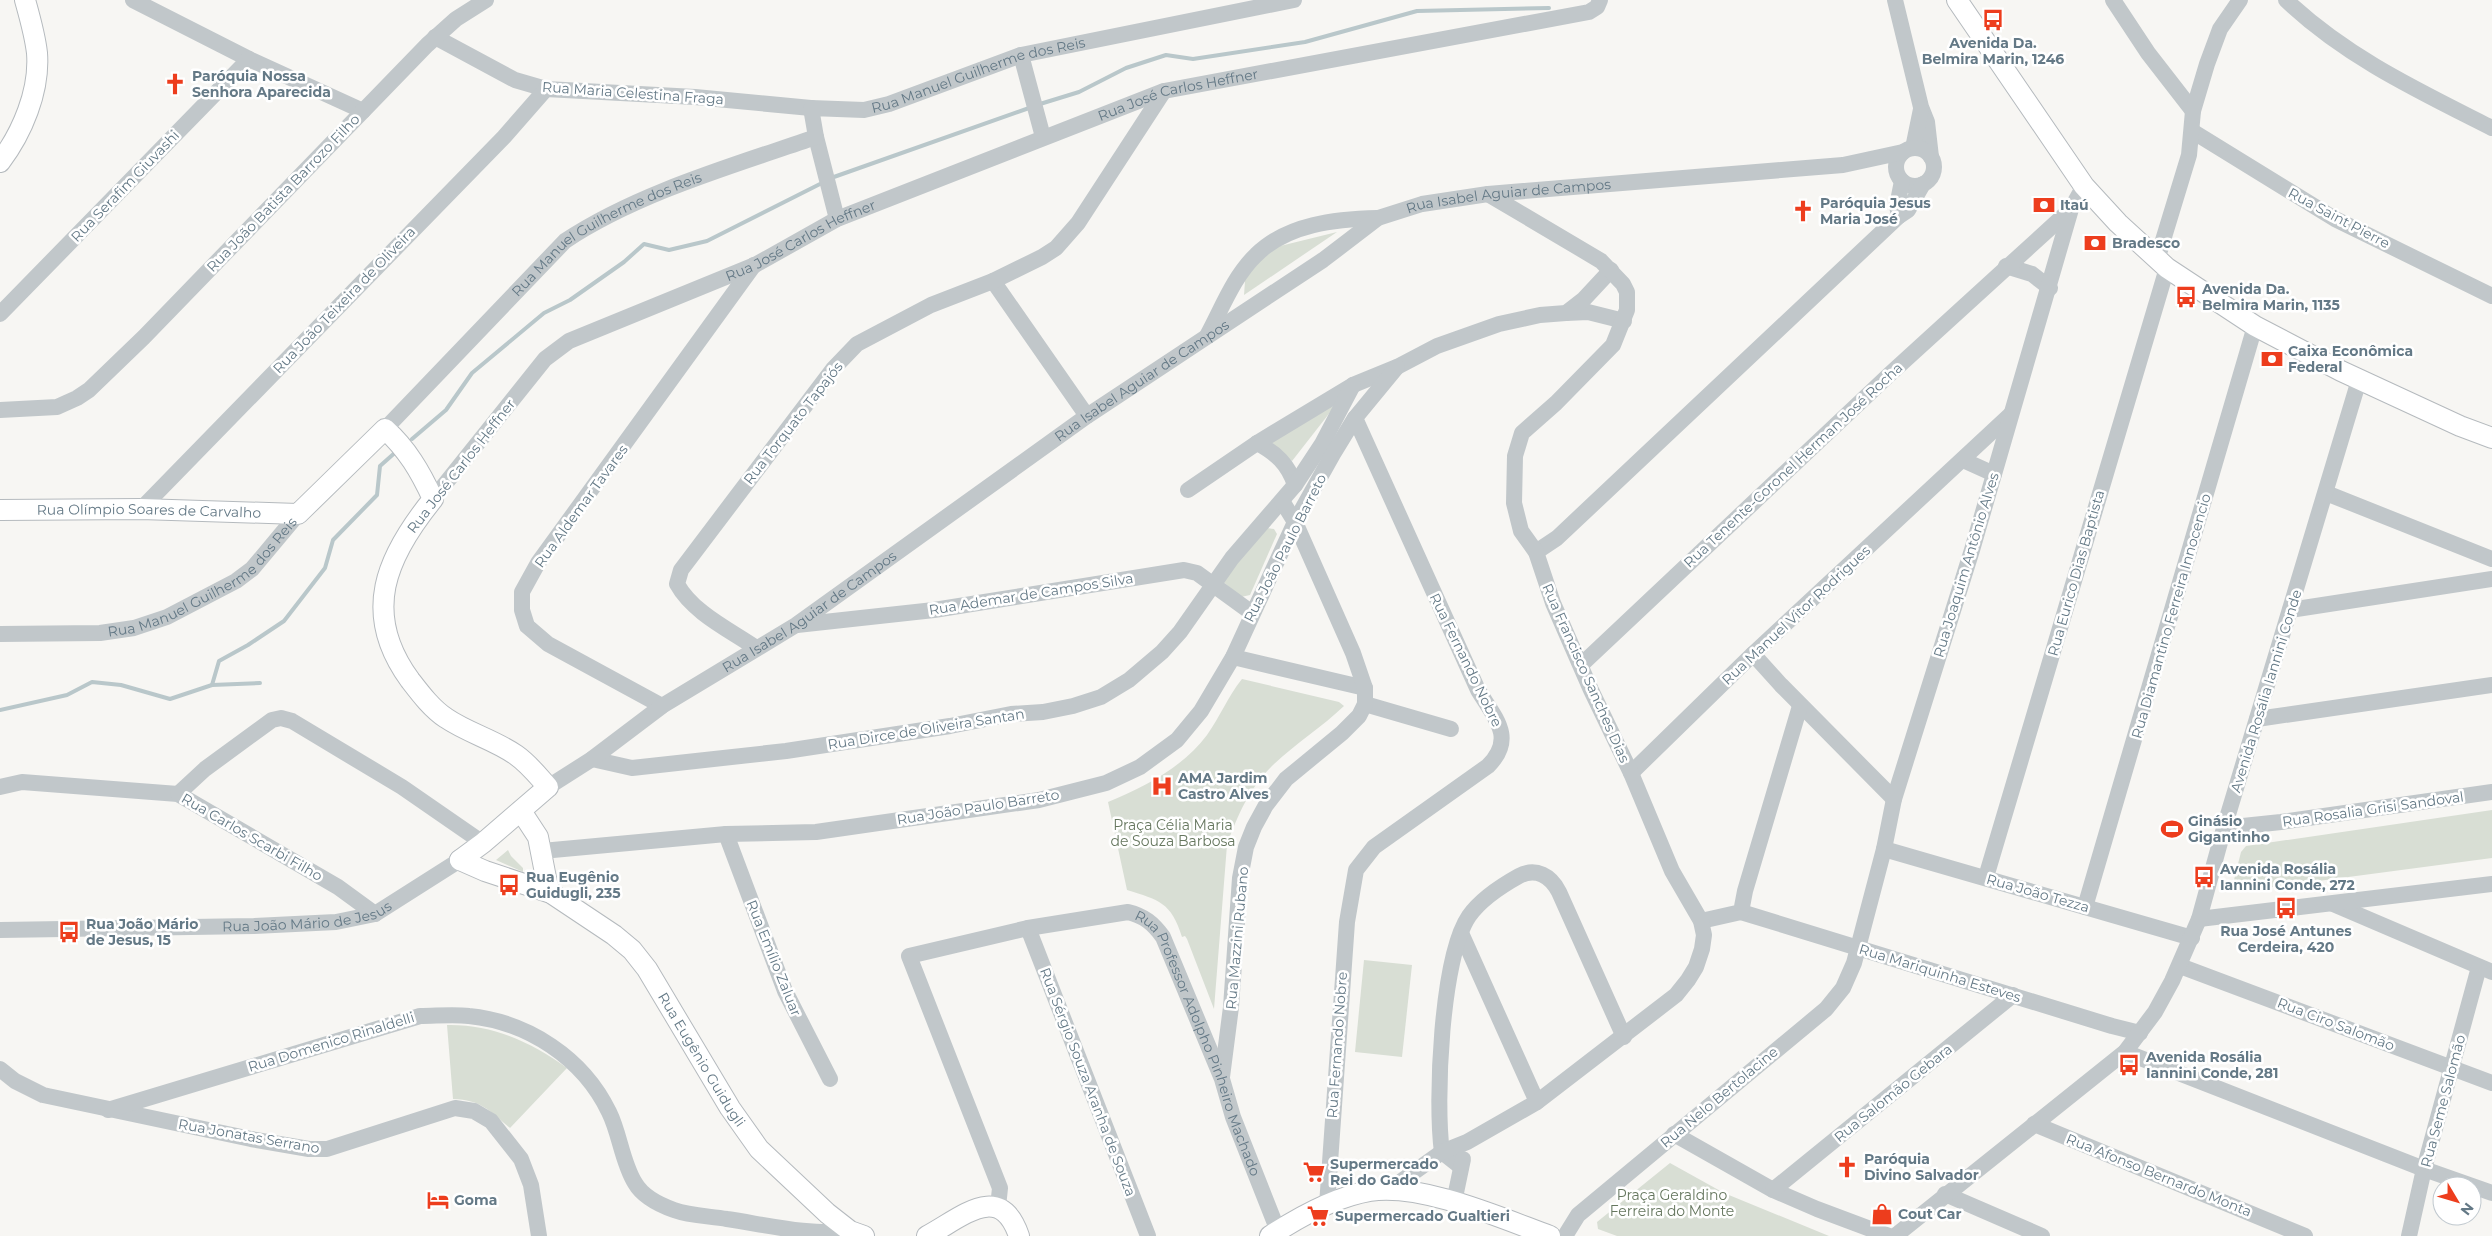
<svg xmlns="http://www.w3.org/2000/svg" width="2492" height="1236" viewBox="0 0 2492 1236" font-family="Montserrat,sans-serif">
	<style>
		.green { fill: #d8ded4 }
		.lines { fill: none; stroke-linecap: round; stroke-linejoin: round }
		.stream { stroke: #b9c7ca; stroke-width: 4 }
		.major-casing { stroke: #b5babe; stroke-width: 22 }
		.minor { stroke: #c1c7ca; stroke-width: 16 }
		.major { stroke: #fff; stroke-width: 20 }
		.labels { text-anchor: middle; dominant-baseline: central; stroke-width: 5; stroke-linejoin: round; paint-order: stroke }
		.poi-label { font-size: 14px; font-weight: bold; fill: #647986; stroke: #fff; text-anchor: start }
		.street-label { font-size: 14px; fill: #647986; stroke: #fff }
		.park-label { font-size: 14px; fill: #66775f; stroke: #fff }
	</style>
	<rect width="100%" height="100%" fill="#f7f6f3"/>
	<!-- green -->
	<g class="green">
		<polygon points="1337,232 1244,295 1247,254"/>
		<polygon points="1329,400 1335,406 1292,461 1274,448 1270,436"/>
		<polygon points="1267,528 1274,529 1277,534 1250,595 1241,597 1221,580"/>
		<path d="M1242 679 1339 702 1344 706C1322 727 1295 744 1273 765 1250 787 1237 816 1227 845L1214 1009 1187 939 1185 936 1182 937C1171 902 1159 900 1127 890L1108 802C1145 787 1183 767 1207 735 1220 717 1228 696 1242 679Z"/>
		<polygon points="2492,810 2492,858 2243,891 2238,891 2233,884 2241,852 2246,846"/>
		<polygon points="508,850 511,856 523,868 523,872 496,860"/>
		<polygon points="1364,960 1412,965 1402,1057 1355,1052"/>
		<path d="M447 1025C492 1024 531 1042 567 1068L510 1128C489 1110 481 1100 453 1099Z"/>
		<polygon points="1670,1163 1724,1193 1829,1236 1617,1236 1598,1229 1597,1222"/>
	</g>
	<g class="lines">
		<!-- stream -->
		<g class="stream">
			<polyline points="1040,104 1079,92 1126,68 1166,55 1193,59 1305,42 1417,11 1549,8"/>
			<polyline points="831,178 1032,107"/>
			<polyline points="412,439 446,410 472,373 544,313 570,300 624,262 644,244 669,250 707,241 820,184"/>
			<polyline points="212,685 219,661 248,645 284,621 325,568 333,540 377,495 380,466 398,450"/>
			<polyline points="0,710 67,695 92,682 121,685 170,699 212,685 260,683"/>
		</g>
		<!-- major casing -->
		<g class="major-casing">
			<g id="major">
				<polyline points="1957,0 2084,186 2118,223 2167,268 2255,326 2341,371 2460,426 2492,438"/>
				<path d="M0 162C22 133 40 91 37 53 35 35 30 18 25 0"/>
				<path id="s7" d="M0 510 141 509 298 514 385 429C407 449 420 471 433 499 386 557 361 613 410 680 420 693 432 709 446 718 468 733 495 740 516 755 529 764 538 776 548 787L483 843 460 860"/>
				<polyline points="521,811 538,837 547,883 551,893"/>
				<path id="s8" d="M460 860 485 871 551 893 614 935 632 950 647 969 730 1108 759 1149 827 1213 850 1231 864 1236"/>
				<path d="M927 1236C961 1218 1000 1180 1019 1236"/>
				<path d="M1270 1236C1299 1217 1335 1197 1370 1191 1422 1183 1501 1218 1550 1236"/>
			</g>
		</g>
		<!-- minor -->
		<g class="minor">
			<polyline points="133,0 249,59 363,111"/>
			<polyline points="1895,0 1921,107 1927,122 1931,157"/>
			<polyline points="2113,0 2148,53 2193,111"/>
			<path d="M2286 0C2346 57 2419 91 2492 128"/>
			<polyline points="435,37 515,80 546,89 695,97 811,108"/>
			<polyline points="1021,55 1043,137"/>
			<polyline points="2192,131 2335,219 2492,296"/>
			<polyline points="816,137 837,219"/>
			<polyline points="1913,148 1921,109"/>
			<circle cx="1915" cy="167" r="19"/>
			<polyline points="1899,216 1897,206 1902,181"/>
			<polyline points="2157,260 2189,155 2193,111 2207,64 2220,29 2240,0"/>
			<polyline points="2006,266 2032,274 2050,288"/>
			<polyline points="993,281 1087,416"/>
			<polyline points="1566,313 1588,312 1624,321"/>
			<polyline points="0,314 249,59"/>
			<path d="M1208 334C1222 308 1234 276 1256 255 1287 224 1336 219 1378 218"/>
			<polyline points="0,410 57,407 77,398 89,390 144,337 427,45 456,19 486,0"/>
			<path id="s1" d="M385 429 565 241C637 193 735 165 816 137L811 108 864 110 889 104 1021 55 1294 0"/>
			<path d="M1257 443C1276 453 1288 464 1295 485"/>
			<polyline points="1963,460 1994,474"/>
			<polyline points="1188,490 1257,443 1353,385 1397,367 1437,346 1499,324 1540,315 1566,313 1584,299 1611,270"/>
			<polyline points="2326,493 2492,559"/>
			<path id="s2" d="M433 499 545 359 569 341 755 265 837 219 1164 91 1589 12 1597 7 1600 0"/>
			<polyline points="141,509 504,137 546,89"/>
			<polyline points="1536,552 1557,538 1899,216 1908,210 1923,184"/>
			<polyline points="2290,610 2492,579"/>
			<polyline points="797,625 934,610 1184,570 1197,573 1252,613"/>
			<path id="s3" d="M0 634 100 633 134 628 167 617 236 581 252 569 298 514"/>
			<path d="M756 648C730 630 693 613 677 584L681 570 833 369 857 344 931 305 993 281 1042 257 1056 248 1078 223 1164 91"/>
			<polyline points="1753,654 1781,685 1894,799"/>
			<polyline points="1233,657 1365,688"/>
			<polyline points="1581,665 1891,373 2071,209"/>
			<polyline points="1365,704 1451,729"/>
			<polyline points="662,706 548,644 527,626 522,610 522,592 538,563 754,265"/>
			<polyline points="2257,719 2492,685"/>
			<polyline points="592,759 632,768 786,751 950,726 1011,714 1043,712 1073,706 1101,697 1129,680 1162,652 1180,632 1232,558 1295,485 1322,444 1353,385"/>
			<polyline points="1631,773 1753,654 2011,414"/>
			<polyline points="0,787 22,782 178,794 338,887 375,914"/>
			<path id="s4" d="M548 787 592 759 662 706 796 625 1087 416 1323 260 1378 218 1422 204 1488 194 1843 165 1903 152"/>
			<polyline points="178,794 205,769 272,720 281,718 292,721 402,787 483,843"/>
			<polyline points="2224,828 2281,822 2492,792"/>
			<polyline points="726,834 785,991 830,1079"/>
			<polyline points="1884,849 2192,938"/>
			<polyline points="542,851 726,834 816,832 1039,800 1106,783 1140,767 1177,740 1201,711 1233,657 1295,522 1333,454 1355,418 1397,367"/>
			<polyline points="1986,877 2167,268"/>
			<polyline points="2333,904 2492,972"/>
			<polyline points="2085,907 2255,326"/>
			<polyline points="1741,912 2112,1026 2140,1033"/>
			<polyline points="2199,919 2492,884"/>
			<polyline points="1701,921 1741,912 1745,891 1800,706"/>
			<polyline points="1028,928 1148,1236"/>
			<path id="s5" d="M0 930 254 926 336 922 375 914 460 860"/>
			<polyline points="1461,933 1537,1102"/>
			<polyline points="2180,966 2492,1083"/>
			<polyline points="2125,1052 2424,1169 2492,1193"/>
			<polyline points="0,1069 15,1081 43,1095 251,1139 309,1149 327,1149 455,1108 474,1111 491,1121 521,1159 531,1185 539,1236"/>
			<polyline points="1222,1077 1231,1007 1240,878 1246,847 1254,827 1266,805 1286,779 1342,733 1359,716 1365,704 1365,688 1353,653 1295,522 1282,501"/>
			<path d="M108 1110 420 1016C436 1016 453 1014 469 1016 528 1022 583 1058 609 1112 620 1134 622 1162 635 1183 643 1197 660 1205 674 1210 690 1216 710 1216 727 1219 767 1225 810 1236 850 1231"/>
			<polyline points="2034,1124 2305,1236"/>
			<polyline points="1674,1134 1773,1190 1817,1209 1889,1236"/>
			<path d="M1461 1167 1442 1152C1435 1103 1441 957 1469 916 1481 899 1501 886 1519 876 1536 867 1551 876 1559 892L1624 1037"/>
			<polyline points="1389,1190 1442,1152 1467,1142 1537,1102 1676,995 1688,980 1696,967 1702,949 1704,935 1701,921 1672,871 1631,773 1591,690 1553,603 1536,552 1521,531 1514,503 1515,456 1522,433 1556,403 1613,345 1627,310 1627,292 1623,284 1601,261 1488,194"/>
			<polyline points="1773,1190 2013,995"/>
			<polyline points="1945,1194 2042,1236"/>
			<polyline points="1454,1202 1463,1159"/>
			<path d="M1327 1205 1347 922 1356 870 1374 847 1488 766C1516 738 1495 718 1478 690L1355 418"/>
			<path id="s6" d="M998 1207 1000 1188 909 956 1028 928 1128 912C1144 916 1153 923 1163 937L1222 1079 1233 1117 1278 1231"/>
			<polyline points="1565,1236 1578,1215 1826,1009 1843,988 1854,963 1884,849 1894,799 1972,550 2071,209 2084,186"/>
			<polyline points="1895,1236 2125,1052 2155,1012 2172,981 2199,919 2224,828 2359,380"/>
			<polyline points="2409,1236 2424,1169 2479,967"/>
		</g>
		<!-- major -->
		<use href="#major" class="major"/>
	</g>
	<!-- icons -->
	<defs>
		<g id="bus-bare" transform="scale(1.725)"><path d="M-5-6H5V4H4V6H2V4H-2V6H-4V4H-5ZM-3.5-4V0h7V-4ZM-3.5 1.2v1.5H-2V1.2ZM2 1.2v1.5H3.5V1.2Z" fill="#ed3d1d" stroke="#fff" stroke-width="2.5" paint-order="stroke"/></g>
		<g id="church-bare" transform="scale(1.725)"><path d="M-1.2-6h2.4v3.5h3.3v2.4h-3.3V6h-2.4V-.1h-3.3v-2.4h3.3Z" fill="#ed3d1d" stroke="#fff" stroke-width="2.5" paint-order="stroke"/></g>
		<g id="bank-bare" transform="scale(1.725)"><path d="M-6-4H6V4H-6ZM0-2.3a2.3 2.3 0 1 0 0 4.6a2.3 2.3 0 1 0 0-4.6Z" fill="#ed3d1d" stroke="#fff" stroke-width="2.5" paint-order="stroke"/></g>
		<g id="hospital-bare" transform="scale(1.725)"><path d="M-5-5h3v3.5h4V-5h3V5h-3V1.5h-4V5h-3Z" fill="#ed3d1d" stroke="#fff" stroke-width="2.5" paint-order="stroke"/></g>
		<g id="stadium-bare" transform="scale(1.725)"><path d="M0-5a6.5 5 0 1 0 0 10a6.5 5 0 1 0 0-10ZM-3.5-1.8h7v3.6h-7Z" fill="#ed3d1d" stroke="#fff" stroke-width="2.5" paint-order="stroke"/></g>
		<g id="supermarket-bare" transform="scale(1.725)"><path d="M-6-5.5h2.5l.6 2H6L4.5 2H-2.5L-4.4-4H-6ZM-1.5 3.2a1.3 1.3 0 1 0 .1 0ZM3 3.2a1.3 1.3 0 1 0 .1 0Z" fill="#ed3d1d" stroke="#fff" stroke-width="2.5" paint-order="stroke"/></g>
		<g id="hotel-bare" transform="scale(1.725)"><path d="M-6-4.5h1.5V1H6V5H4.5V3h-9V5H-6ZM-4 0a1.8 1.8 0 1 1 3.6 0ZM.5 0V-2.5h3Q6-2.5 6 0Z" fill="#ed3d1d" stroke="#fff" stroke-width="2.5" paint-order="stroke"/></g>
		<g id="shop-bare" transform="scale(1.725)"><path d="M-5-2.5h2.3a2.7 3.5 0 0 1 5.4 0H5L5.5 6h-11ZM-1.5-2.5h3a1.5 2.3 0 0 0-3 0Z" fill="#ed3d1d" stroke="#fff" stroke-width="2.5" paint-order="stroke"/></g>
	</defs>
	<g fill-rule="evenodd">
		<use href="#bus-bare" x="1993" y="20"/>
		<use href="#church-bare" x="175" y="84"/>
		<use href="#bank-bare" x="2044" y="205"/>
		<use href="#church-bare" x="1803" y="211"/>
		<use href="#bank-bare" x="2095" y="243"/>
		<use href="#bus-bare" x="2186" y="297"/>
		<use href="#bank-bare" x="2272" y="359"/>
		<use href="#hospital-bare" x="1162" y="786"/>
		<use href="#stadium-bare" x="2172" y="829"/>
		<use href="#bus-bare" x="2204" y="877"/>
		<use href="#bus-bare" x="509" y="885"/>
		<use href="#bus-bare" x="2286" y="908"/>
		<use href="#bus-bare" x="69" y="932"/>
		<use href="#bus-bare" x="2129" y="1065"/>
		<use href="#church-bare" x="1847" y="1167"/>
		<use href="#supermarket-bare" x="1314" y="1172"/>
		<use href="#hotel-bare" x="438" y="1200"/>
		<use href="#shop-bare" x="1882" y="1214"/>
		<use href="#supermarket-bare" x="1318" y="1216"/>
	</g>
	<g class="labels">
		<!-- poi labels -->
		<g class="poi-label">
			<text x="1993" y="43" text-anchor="middle">Avenida Da.<tspan x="1993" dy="16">Belmira Marin, 1246</tspan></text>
			<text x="192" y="76">Paróquia Nossa<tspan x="192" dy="16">Senhora Aparecida</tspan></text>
			<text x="1820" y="203">Paróquia Jesus<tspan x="1820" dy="16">Maria José</tspan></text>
			<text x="2060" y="205">Itaú</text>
			<text x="2112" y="243">Bradesco</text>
			<text x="2202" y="289">Avenida Da.<tspan x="2202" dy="16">Belmira Marin, 1135</tspan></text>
			<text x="2288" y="351">Caixa Econômica<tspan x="2288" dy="16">Federal</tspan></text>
			<text x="1178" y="778">AMA Jardim<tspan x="1178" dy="16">Castro Alves</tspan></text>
			<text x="2188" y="821">Ginásio<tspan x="2188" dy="16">Gigantinho</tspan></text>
			<text x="2220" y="869">Avenida Rosália<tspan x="2220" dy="16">Iannini Conde, 272</tspan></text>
			<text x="526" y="877">Rua Eugênio<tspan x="526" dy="16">Guidugli, 235</tspan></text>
			<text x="86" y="924">Rua João Mário<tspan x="86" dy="16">de Jesus, 15</tspan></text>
			<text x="2286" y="931" text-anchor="middle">Rua José Antunes<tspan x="2286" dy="16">Cerdeira, 420</tspan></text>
			<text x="2146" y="1057">Avenida Rosália<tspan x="2146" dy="16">Iannini Conde, 281</tspan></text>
			<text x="1864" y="1159">Paróquia<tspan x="1864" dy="16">Divino Salvador</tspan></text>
			<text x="1330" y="1164">Supermercado<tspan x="1330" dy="16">Rei do Gado</tspan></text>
			<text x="454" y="1200">Goma</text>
			<text x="1898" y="1214">Cout Car</text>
			<text x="1335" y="1216">Supermercado Gualtieri</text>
		</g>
		<!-- street labels -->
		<g class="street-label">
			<text stroke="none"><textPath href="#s1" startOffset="735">Rua Manuel Guilherme dos Reis</textPath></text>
			<text transform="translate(633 93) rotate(4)">Rua Maria Celestina Fraga</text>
			<text stroke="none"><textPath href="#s2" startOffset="868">Rua José Carlos Heffner</textPath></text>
			<text transform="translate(125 186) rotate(-46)">Rua Serafim Giuvashi</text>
			<text transform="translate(283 193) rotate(-46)">Rua João Batista Barrozo Filho</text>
			<text stroke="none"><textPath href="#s4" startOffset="1140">Rua Isabel Aguiar de Campos</textPath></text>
			<text transform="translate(2339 218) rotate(28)">Rua Saint Pierre</text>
			<text stroke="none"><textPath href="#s1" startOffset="299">Rua Manuel Guilherme dos Reis</textPath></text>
			<text stroke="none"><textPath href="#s2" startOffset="462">Rua José Carlos Heffner</textPath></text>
			<text transform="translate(344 300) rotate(-46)">Rua João Teixeira de Oliveira</text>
			<text stroke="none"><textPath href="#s4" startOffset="720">Rua Isabel Aguiar de Campos</textPath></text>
			<text transform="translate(793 423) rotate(-52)">Rua Torquato Tapajós</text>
			<text transform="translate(1793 465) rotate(-43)">Rua Tenente-Coronel Herman José Rocha</text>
			<text transform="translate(461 466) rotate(-52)">Rua José Carlos Heffner</text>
			<text transform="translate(581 506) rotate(-54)">Rua Aldemar Tavares</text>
			<text stroke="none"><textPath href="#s7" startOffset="149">Rua Olímpio Soares de Carvalho</textPath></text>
			<text transform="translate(1285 548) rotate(-63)">Rua João Paulo Barreto</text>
			<text transform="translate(1966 565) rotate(-73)">Rua Joaquim Antônio Alves</text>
			<text stroke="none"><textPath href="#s3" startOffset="220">Rua Manuel Guilherme dos Reis</textPath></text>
			<text transform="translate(2076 573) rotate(-74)">Rua Eurico Dias Baptista</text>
			<text transform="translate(1031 594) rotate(-9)">Rua Ademar de Campos Silva</text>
			<text stroke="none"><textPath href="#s4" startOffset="315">Rua Isabel Aguiar de Campos</textPath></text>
			<text transform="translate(1796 615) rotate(-43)">Rua Manuel Vitor Rodrigues</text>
			<text transform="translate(2171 616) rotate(-74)">Rua Diamantino Ferreira Innocencio</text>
			<text transform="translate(1466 660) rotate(64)">Rua Fernando Nobre</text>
			<text transform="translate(1586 673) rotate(66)">Rua Francisco Sanches Dias</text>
			<text transform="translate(2266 691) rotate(-73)">Avenida Rosália Iannini Conde</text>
			<text transform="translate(926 729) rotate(-9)">Rua Dirce de Oliveira Santan</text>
			<text transform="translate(978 807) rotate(-9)">Rua João Paulo Barreto</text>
			<text transform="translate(2373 809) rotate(-8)">Rua Rosalia Grisi Sandoval</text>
			<text transform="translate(252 837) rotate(30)">Rua Carlos Scarbi Filho</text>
			<text transform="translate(2038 893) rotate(16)">Rua João Tezza</text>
			<text stroke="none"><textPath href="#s5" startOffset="308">Rua João Mário de Jesus</textPath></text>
			<text transform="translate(1237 938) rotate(-85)">Rua Mazzini Rubano</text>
			<text transform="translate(774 958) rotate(68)">Rua Emílio Zaluar</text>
			<text transform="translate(1940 973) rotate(17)">Rua Mariquinha Esteves</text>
			<text transform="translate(2336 1024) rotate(21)">Rua Ciro Salomão</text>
			<text transform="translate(331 1042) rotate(-17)">Rua Domenico Rinaldelli</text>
			<text transform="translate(1337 1045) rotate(-86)">Rua Fernando Nobre</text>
			<text stroke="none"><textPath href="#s6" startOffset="646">Rua Professor Adolpho Pinheiro Machado</textPath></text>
			<text stroke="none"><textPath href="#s8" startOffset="326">Rua Eugênio Guidugli</textPath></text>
			<text transform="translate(1088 1082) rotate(69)">Rua Sérgio Souza Aranha de Souza</text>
			<text transform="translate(1893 1093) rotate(-39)">Rua Salomão Gebara</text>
			<text transform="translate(1719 1097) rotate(-40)">Rua Nelo Bertolacine</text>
			<text transform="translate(2443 1101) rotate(-75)">Rua Seme Salomão</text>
			<text transform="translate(249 1136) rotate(10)">Rua Jonatas Serrano</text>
			<text transform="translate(2159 1175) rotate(22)">Rua Afonso Bernardo Monta</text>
		</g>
		<!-- park labels -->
		<g class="park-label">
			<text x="1173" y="825">Praça Célia Maria<tspan x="1173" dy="16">de Souza Barbosa</tspan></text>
			<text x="1672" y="1195">Praça Geraldino<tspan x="1672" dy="16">Ferreira do Monte</tspan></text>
		</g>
	</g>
	<!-- north arrow -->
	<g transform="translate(2457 1201) rotate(128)"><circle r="24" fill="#ffffff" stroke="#c1c9cf"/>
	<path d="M0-4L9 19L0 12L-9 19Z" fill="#ed3d1d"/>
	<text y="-8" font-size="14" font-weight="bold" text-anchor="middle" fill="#647986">N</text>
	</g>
</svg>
